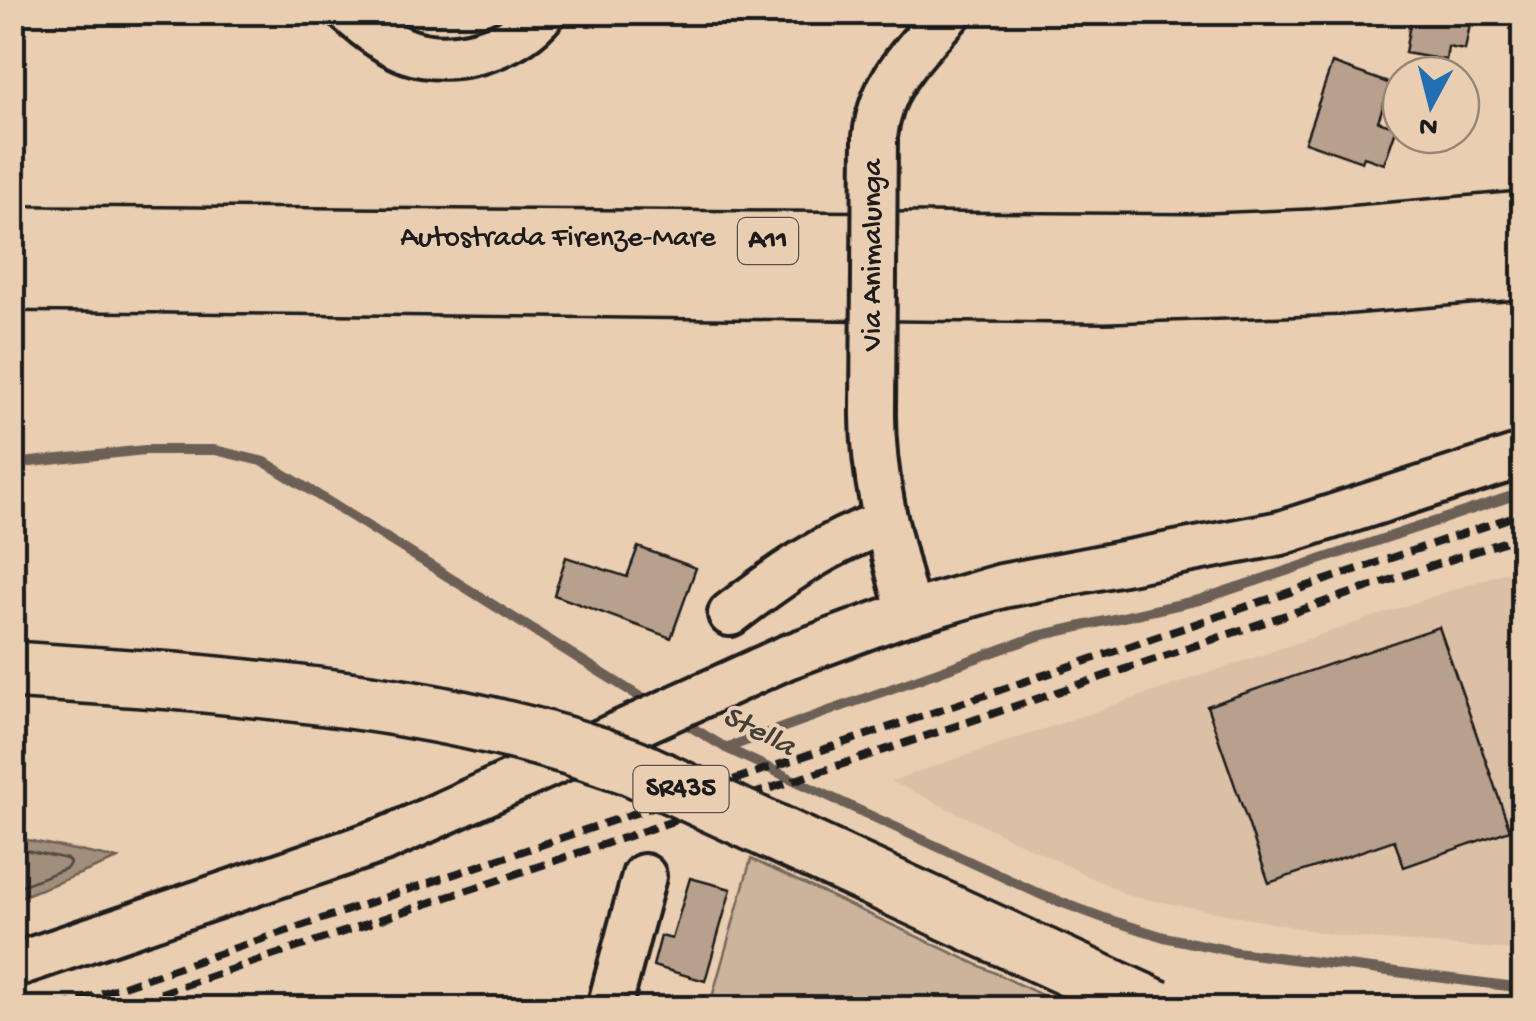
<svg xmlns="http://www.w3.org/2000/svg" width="1536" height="1021" viewBox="0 0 1536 1021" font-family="'Gochi Hand',sans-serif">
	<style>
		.built { fill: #dbc0a6 }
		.green { fill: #ccb49c; stroke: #74685c; stroke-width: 2.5 }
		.water { fill: #a18f7c; stroke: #6c6156; stroke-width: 2.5 }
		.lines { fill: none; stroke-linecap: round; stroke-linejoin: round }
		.shore { stroke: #514a42; stroke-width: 2.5 }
		.stream { stroke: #6c6156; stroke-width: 10 }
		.building { fill: #b8a18c; stroke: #1c1c1c; stroke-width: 2.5 }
		.minor-casing { stroke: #1c1c1c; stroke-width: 50 }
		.major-casing { stroke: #1c1c1c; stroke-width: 62 }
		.highway-casing { stroke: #1c1c1c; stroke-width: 62 }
		.minor { stroke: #eaceb1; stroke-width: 42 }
		.major { stroke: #eaceb1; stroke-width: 55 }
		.highway { stroke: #eaceb1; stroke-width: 55 }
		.rail { stroke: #1c1c1c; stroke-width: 8; stroke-dasharray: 15 8; stroke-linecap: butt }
		.minor-bridge-casing { stroke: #1c1c1c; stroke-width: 50; stroke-linecap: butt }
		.major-bridge-casing { stroke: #1c1c1c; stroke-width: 62; stroke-linecap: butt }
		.minor-bridge { stroke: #eaceb1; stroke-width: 42 }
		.major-bridge { stroke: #eaceb1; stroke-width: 55 }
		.labels { text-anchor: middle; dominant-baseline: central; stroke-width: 8; stroke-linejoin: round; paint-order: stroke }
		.shield { fill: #eaceb1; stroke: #5a5149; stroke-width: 2.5 }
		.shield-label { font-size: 28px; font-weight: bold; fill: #1c1c1c }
		.street-label { font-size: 30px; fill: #1c1c1c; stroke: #eaceb1 }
		.water-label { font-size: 32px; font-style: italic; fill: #443e39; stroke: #eaceb1 }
	</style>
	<rect width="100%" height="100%" fill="#eaceb1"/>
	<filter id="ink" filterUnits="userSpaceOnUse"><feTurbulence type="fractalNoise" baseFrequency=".01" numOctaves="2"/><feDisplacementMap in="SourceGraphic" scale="20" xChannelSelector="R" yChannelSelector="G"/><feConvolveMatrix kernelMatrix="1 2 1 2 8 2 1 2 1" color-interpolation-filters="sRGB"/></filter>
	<g filter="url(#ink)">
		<!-- built -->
		<polygon class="built" points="1523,566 1523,951 1346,937 1130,896 891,781"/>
		<!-- green -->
		<polygon class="green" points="751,859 1044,996 1043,1008 709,1008"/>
		<!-- water -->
		<polygon class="water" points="13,837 118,859 13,900"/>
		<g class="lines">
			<!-- shore -->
			<polyline class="shore" points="12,847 67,859 70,863 67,868 12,889"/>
			<!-- stream -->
			<g class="stream">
				<polyline points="12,464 145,450 215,450 265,462 653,705"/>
				<polyline points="676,718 726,748 854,808 1044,896 1104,918 1164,937 1236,952 1524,988"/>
				<polyline points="726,748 1038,636 1199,600 1524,492"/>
			</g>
		</g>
		<!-- building -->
		<g class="building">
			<polygon points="1412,12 1471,19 1465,50 1448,47 1446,60 1405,53"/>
			<polygon points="1332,63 1391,84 1378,121 1397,127 1384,164 1364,157 1362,162 1305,142"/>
			<polygon points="638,547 696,568 671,638 554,595 566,557 627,577"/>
			<polygon points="1439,627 1510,830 1404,867 1394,840 1269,883 1207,706"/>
			<polygon points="690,878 731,889 705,981 653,966 661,936 672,939"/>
		</g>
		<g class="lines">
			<!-- minor casing -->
			<g class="minor-casing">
				<g id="minor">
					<path d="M349 12C390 49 422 66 478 52 504 45 526 34 544 12"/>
					<path d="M875 137C880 82 915 51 950 12"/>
					<path d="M873 409C872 480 891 545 909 613"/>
					<path d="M730 614C781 575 824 544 885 522"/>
					<polyline points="12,966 386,839 787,657 895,617 1002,586 1281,533 1524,455"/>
					<polyline points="609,1008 644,876"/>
				</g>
			</g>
			<!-- major casing -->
			<g class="major-casing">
				<polyline id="major" points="12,670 173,681"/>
			</g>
			<!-- highway casing -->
			<g class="highway-casing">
				<g id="highway">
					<polyline points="12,235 1191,243 1314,238 1524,220"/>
					<polyline points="12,282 1104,294 1337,286 1524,270"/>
				</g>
			</g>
			<!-- minor -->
			<use href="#minor" class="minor"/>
			<!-- major -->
			<use href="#major" class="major"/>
			<!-- highway -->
			<use href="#highway" class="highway"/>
			<!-- rail -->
			<g class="rail">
				<polyline points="58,1008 1524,513"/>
				<polyline points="117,1008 1524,535"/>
			</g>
			<!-- minor-bridge casing -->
			<g class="minor-bridge-casing">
				<polyline id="minor-bridge" points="873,409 875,137"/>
			</g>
			<!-- major-bridge casing -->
			<g class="major-bridge-casing">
				<path id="major-bridge" d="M173 681C330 695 482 712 632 767L1156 1008"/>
			</g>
			<!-- minor-bridge -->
			<use href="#minor-bridge" class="minor-bridge"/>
			<!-- major-bridge -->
			<use href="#major-bridge" class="major-bridge"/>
		</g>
	</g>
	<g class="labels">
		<!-- shield labels -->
		<g class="shield">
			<rect x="738" y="218" width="60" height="46" rx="8"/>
			<rect x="633.5" y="766" width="95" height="46" rx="8"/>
		</g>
		<g class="shield-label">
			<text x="768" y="241">A11</text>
			<text x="681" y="789">SR435</text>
		</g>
		<!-- street labels -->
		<g class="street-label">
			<text x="558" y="239">Autostrada Firenze-Mare</text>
			<text transform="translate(874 255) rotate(-90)">Via Animalunga</text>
		</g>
		<!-- water labels -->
		<g class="water-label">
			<text transform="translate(758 733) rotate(27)">Stella</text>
		</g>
	</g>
	<!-- margin -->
	<rect width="1536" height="1021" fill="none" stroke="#eaceb1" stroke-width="50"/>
	<rect x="25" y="25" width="1486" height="971" fill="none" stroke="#1c1c1c" stroke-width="4" filter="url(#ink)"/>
	<!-- north arrow -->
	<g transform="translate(1431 105) rotate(187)"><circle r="48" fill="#eaceb1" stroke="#988775" stroke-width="2.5"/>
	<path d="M0-8L18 38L0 25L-18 38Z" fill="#1f6fb2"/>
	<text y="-15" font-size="28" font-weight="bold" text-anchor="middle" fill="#1c1c1c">N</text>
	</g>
</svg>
